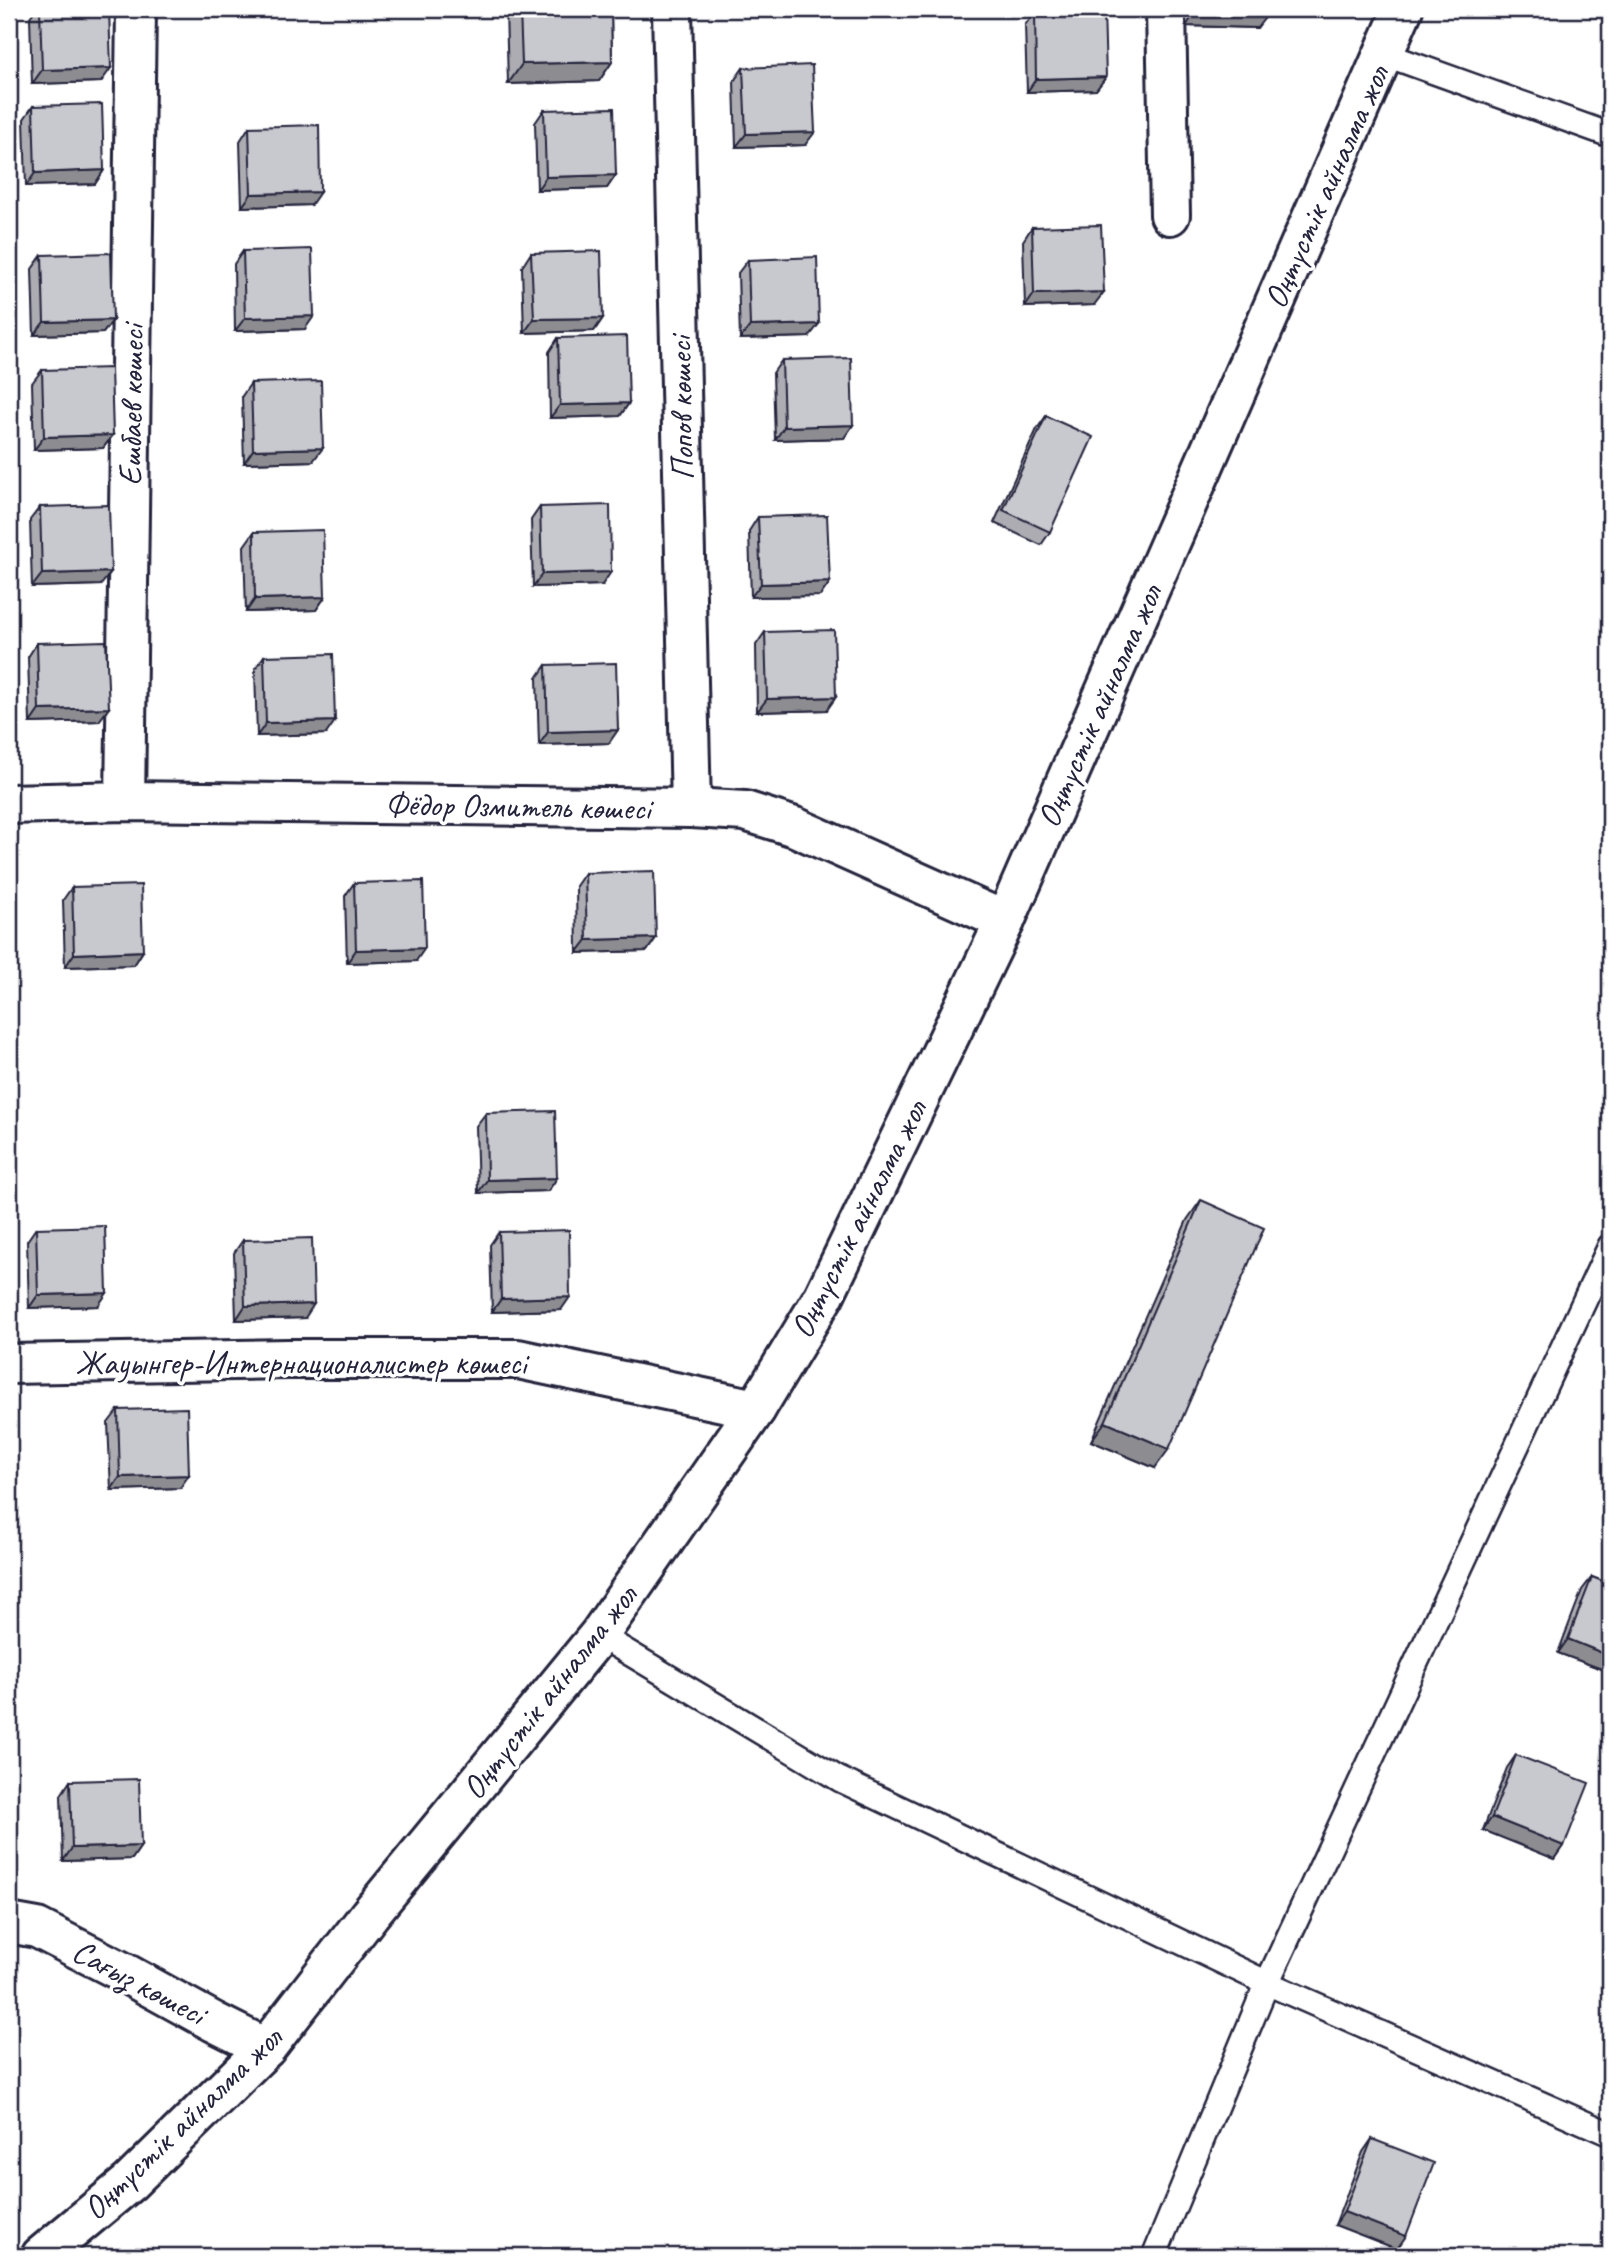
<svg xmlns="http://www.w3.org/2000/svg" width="1619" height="2265" viewBox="0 0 1619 2265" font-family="Caveat,sans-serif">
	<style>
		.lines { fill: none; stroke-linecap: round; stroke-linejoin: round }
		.service-casing { stroke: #22223b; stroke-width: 28 }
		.minor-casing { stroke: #22223b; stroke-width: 44 }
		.trunk-casing { stroke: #22223b; stroke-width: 44 }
		.service { stroke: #fff; stroke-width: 23 }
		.minor { stroke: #fff; stroke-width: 38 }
		.trunk { stroke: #fff; stroke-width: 38 }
		.wall { fill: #acacb2; stroke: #22223b; stroke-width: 2 }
		.shaded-wall { fill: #8c8c91; stroke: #22223b; stroke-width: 2 }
		.building { fill: #c8c8cf; stroke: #22223b; stroke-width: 2 }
		.labels { text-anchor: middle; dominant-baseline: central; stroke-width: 7; stroke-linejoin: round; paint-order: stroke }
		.street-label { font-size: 33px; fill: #22223b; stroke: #fff }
	</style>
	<rect width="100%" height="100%" fill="#fff"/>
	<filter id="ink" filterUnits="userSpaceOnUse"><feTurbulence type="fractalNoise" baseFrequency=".0143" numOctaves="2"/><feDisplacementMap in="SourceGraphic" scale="14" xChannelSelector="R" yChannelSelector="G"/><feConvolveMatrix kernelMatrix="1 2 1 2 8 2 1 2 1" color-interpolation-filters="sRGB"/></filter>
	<g filter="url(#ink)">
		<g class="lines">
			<!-- service casing -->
			<g class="service-casing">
				<g id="service">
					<polyline points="1384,54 1610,135"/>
					<polyline points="599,1635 839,1779 1267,1983 1610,2134"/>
					<polyline points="1154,2256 1267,1983 1610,1246"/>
				</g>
			</g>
			<!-- minor casing -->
			<g class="minor-casing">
				<g id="minor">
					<polyline points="672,9 691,808"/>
					<polyline points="1166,9 1170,215"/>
					<polyline points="125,801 136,9"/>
					<polyline points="9,804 125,801 691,808 745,811 795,827 1005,921"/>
					<polyline points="9,1364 288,1359 518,1359 756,1409"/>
					<polyline points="9,1923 37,1928 123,1972 214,2022 266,2048"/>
				</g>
			</g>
			<!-- trunk casing -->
			<g class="trunk-casing">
				<polyline id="trunk" points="41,2256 130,2182 266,2048 370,1914 599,1635 756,1409 824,1296 1005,921 1403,9"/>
			</g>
			<!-- service -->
			<use href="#service" class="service"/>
			<!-- minor -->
			<use href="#minor" class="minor"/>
			<!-- trunk -->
			<use href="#trunk" class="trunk"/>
		</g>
		<!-- wall -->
		<g class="wall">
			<polygon points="36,9 109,9 101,82 32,84 30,17"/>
			<polygon points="506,9 611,9 612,62 599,81 508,84"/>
			<polygon points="1186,9 1267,9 1257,28 1186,26"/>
			<polygon points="1035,12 1106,77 1096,90 1027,92 1025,25"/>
			<polygon points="743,68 805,145 736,147 734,81"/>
			<polygon points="33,106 104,170 95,184 26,186 24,119"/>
			<polygon points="544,110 616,175 607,188 537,190 535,123"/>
			<polygon points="249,127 311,205 242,207 240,141"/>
			<polygon points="1032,227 1094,305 1025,307 1023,241"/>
			<polygon points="243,251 305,329 235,331 234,264"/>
			<polygon points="531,253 603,318 594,331 524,333 522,267"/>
			<polygon points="42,255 113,320 103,333 34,335 32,269"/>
			<polygon points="748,260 809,337 740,339 738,273"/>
			<polygon points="558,338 629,403 620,416 550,418 549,352"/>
			<polygon points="782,360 853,425 844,438 775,440 773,373"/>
			<polygon points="42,370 113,435 103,448 34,450 32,383"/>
			<polygon points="251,383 313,461 244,463 242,396"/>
			<polygon points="1046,416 1050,532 1041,545 994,523 1037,429"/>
			<polygon points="40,507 101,585 32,587 30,520"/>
			<polygon points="540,507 602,585 533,587 531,520"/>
			<polygon points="758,517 830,582 820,596 751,597 749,531"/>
			<polygon points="254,532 325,597 316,610 246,612 244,546"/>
			<polygon points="765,632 827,710 757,712 756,645"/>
			<polygon points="37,643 99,721 30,723 28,657"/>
			<polygon points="264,656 326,734 257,736 255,669"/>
			<polygon points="546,665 609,743 539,745 537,678"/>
			<polygon points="585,873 656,938 647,951 577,953 576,886"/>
			<polygon points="354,883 416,961 347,963 345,896"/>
			<polygon points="72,887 143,951 134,965 65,967 63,900"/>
			<polygon points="486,1113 557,1178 548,1191 478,1193 476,1126"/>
			<polygon points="1201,1200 1155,1468 1091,1441 1187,1220"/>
			<polygon points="36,1228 98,1306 29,1308 27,1241"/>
			<polygon points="499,1232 561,1310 492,1312 490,1245"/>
			<polygon points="243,1240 305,1318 236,1320 234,1253"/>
			<polygon points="118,1410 180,1488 111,1490 108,1423"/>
			<polygon points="1592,1577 1610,1584 1610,1672 1558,1653 1582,1590"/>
			<polygon points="1516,1755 1564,1846 1555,1859 1483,1830 1507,1768"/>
			<polygon points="70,1781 141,1846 132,1859 63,1861 61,1795"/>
			<polygon points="1372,2139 1397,2249 1335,2225 1363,2152"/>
		</g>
		<!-- shaded-wall -->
		<g class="shaded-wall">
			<polygon points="1195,13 1267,15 1257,28 1186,26"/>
			<polygon points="612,62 599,81 508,84 522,64"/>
			<polygon points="111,68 101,82 32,84 42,70"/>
			<polygon points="1106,77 1096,90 1027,92 1036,79"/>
			<polygon points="815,132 805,145 736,147 746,134"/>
			<polygon points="104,170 95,184 26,186 35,173"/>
			<polygon points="616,175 607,188 537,190 546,177"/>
			<polygon points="320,192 311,205 242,207 251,194"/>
			<polygon points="1104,292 1094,305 1025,307 1034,294"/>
			<polygon points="314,316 305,329 235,331 245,318"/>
			<polygon points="603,318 594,331 524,333 534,319"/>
			<polygon points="113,320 103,333 34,335 44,322"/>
			<polygon points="819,324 809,337 740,339 750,326"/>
			<polygon points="629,403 620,416 550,418 560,405"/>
			<polygon points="853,425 844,438 775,440 784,427"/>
			<polygon points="113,435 103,448 34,450 44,437"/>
			<polygon points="323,448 313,461 244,463 253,450"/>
			<polygon points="111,572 101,585 32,587 42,574"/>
			<polygon points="611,572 602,585 533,587 542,574"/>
			<polygon points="830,582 820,596 751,597 761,584"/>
			<polygon points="325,597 316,610 246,612 255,599"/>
			<polygon points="836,697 827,710 757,712 767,699"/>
			<polygon points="109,708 99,721 30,723 39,710"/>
			<polygon points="335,721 326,734 257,736 266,723"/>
			<polygon points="618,730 609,743 539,745 548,732"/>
			<polygon points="656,938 647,951 577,953 587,940"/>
			<polygon points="425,948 416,961 347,963 356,950"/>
			<polygon points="143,951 134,965 65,967 74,954"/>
			<polygon points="557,1178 548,1191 478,1193 487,1180"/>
			<polygon points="107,1293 98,1306 29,1308 38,1295"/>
			<polygon points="570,1297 561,1310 492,1312 501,1299"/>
			<polygon points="314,1304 305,1318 236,1320 245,1306"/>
			<polygon points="1105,1422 1169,1449 1155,1468 1091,1441"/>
			<polygon points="189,1475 180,1488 111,1490 120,1477"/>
			<polygon points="1568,1639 1610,1656 1610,1672 1558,1653"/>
			<polygon points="1492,1817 1564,1846 1555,1859 1483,1830"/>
			<polygon points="141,1846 132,1859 63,1861 72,1848"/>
			<polygon points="1344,2212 1406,2236 1397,2249 1335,2225"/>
		</g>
		<!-- building -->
		<g class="building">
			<polygon points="40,9 109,9 111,68 42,70"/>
			<polygon points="520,9 611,9 612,62 522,64"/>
			<polygon points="1195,9 1267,9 1267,15 1195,13"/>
			<polygon points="1104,10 1106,77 1036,79 1035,12"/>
			<polygon points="812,65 815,132 746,134 743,68"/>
			<polygon points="102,104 104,170 35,173 33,106"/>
			<polygon points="614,108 616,175 546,177 544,110"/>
			<polygon points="319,125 320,192 251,194 249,127"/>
			<polygon points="1101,225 1104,292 1034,294 1032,227"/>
			<polygon points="312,249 314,316 245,318 243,251"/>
			<polygon points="601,251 603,318 534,319 531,253"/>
			<polygon points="111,253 113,320 44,322 42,255"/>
			<polygon points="817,257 819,324 750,326 748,260"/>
			<polygon points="627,336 629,403 560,405 558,338"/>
			<polygon points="851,358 853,425 784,427 782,360"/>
			<polygon points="111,368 113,435 44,437 42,370"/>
			<polygon points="321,381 323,448 253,450 251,383"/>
			<polygon points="1046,416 1093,437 1050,532 1003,510"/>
			<polygon points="109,505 111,572 42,574 40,507"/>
			<polygon points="610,505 611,572 542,574 540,507"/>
			<polygon points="827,515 830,582 761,584 758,517"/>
			<polygon points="323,530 325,597 255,599 254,532"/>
			<polygon points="834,630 836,697 767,699 765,632"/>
			<polygon points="106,641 109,708 39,710 37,643"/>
			<polygon points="333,654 335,721 266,723 264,656"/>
			<polygon points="616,663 618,730 548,732 546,665"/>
			<polygon points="654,871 656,938 587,940 585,873"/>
			<polygon points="423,881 425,948 356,950 354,883"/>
			<polygon points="141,885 143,951 74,954 72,887"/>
			<polygon points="555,1111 557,1178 487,1180 486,1113"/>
			<polygon points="1201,1200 1264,1228 1169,1449 1105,1422"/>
			<polygon points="105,1226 107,1293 38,1295 36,1228"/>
			<polygon points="569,1230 570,1297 501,1299 499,1232"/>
			<polygon points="312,1238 314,1304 245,1306 243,1240"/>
			<polygon points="187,1408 189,1475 120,1477 118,1410"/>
			<polygon points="1592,1577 1610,1584 1610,1656 1568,1639"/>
			<polygon points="1516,1755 1589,1783 1564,1846 1492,1817"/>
			<polygon points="139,1779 141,1846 72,1848 70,1781"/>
			<polygon points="1372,2139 1434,2163 1406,2236 1344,2212"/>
		</g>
	</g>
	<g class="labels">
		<!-- street labels -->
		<g class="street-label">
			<text transform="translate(1326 187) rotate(-66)">Оңтүстік айналма жол</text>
			<text transform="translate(131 405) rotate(-89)">Ешбаев көшесі</text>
			<text transform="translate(681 408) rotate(-91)">Попов көшесі</text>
			<text transform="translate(1099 706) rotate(-66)">Оңтүстік айналма жол</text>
			<text transform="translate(518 806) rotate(1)">Фёдор Озмитель көшесі</text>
			<text transform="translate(858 1219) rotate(-63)">Оңтүстік айналма жол</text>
			<text x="301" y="1363">Жауынгер-Интернационалистер көшесі</text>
			<text transform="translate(549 1692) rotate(-52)">Оңтүстік айналма жол</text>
			<text transform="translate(139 1982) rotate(28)">Сағыз көшесі</text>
			<text transform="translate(182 2123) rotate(-44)">Оңтүстік айналма жол</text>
		</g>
	</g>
	<!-- margin -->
	<rect width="1619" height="2265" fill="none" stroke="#fff" stroke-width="35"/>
	<rect x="18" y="18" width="1584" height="2230" fill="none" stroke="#22223b" stroke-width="2.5" filter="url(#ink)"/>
</svg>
